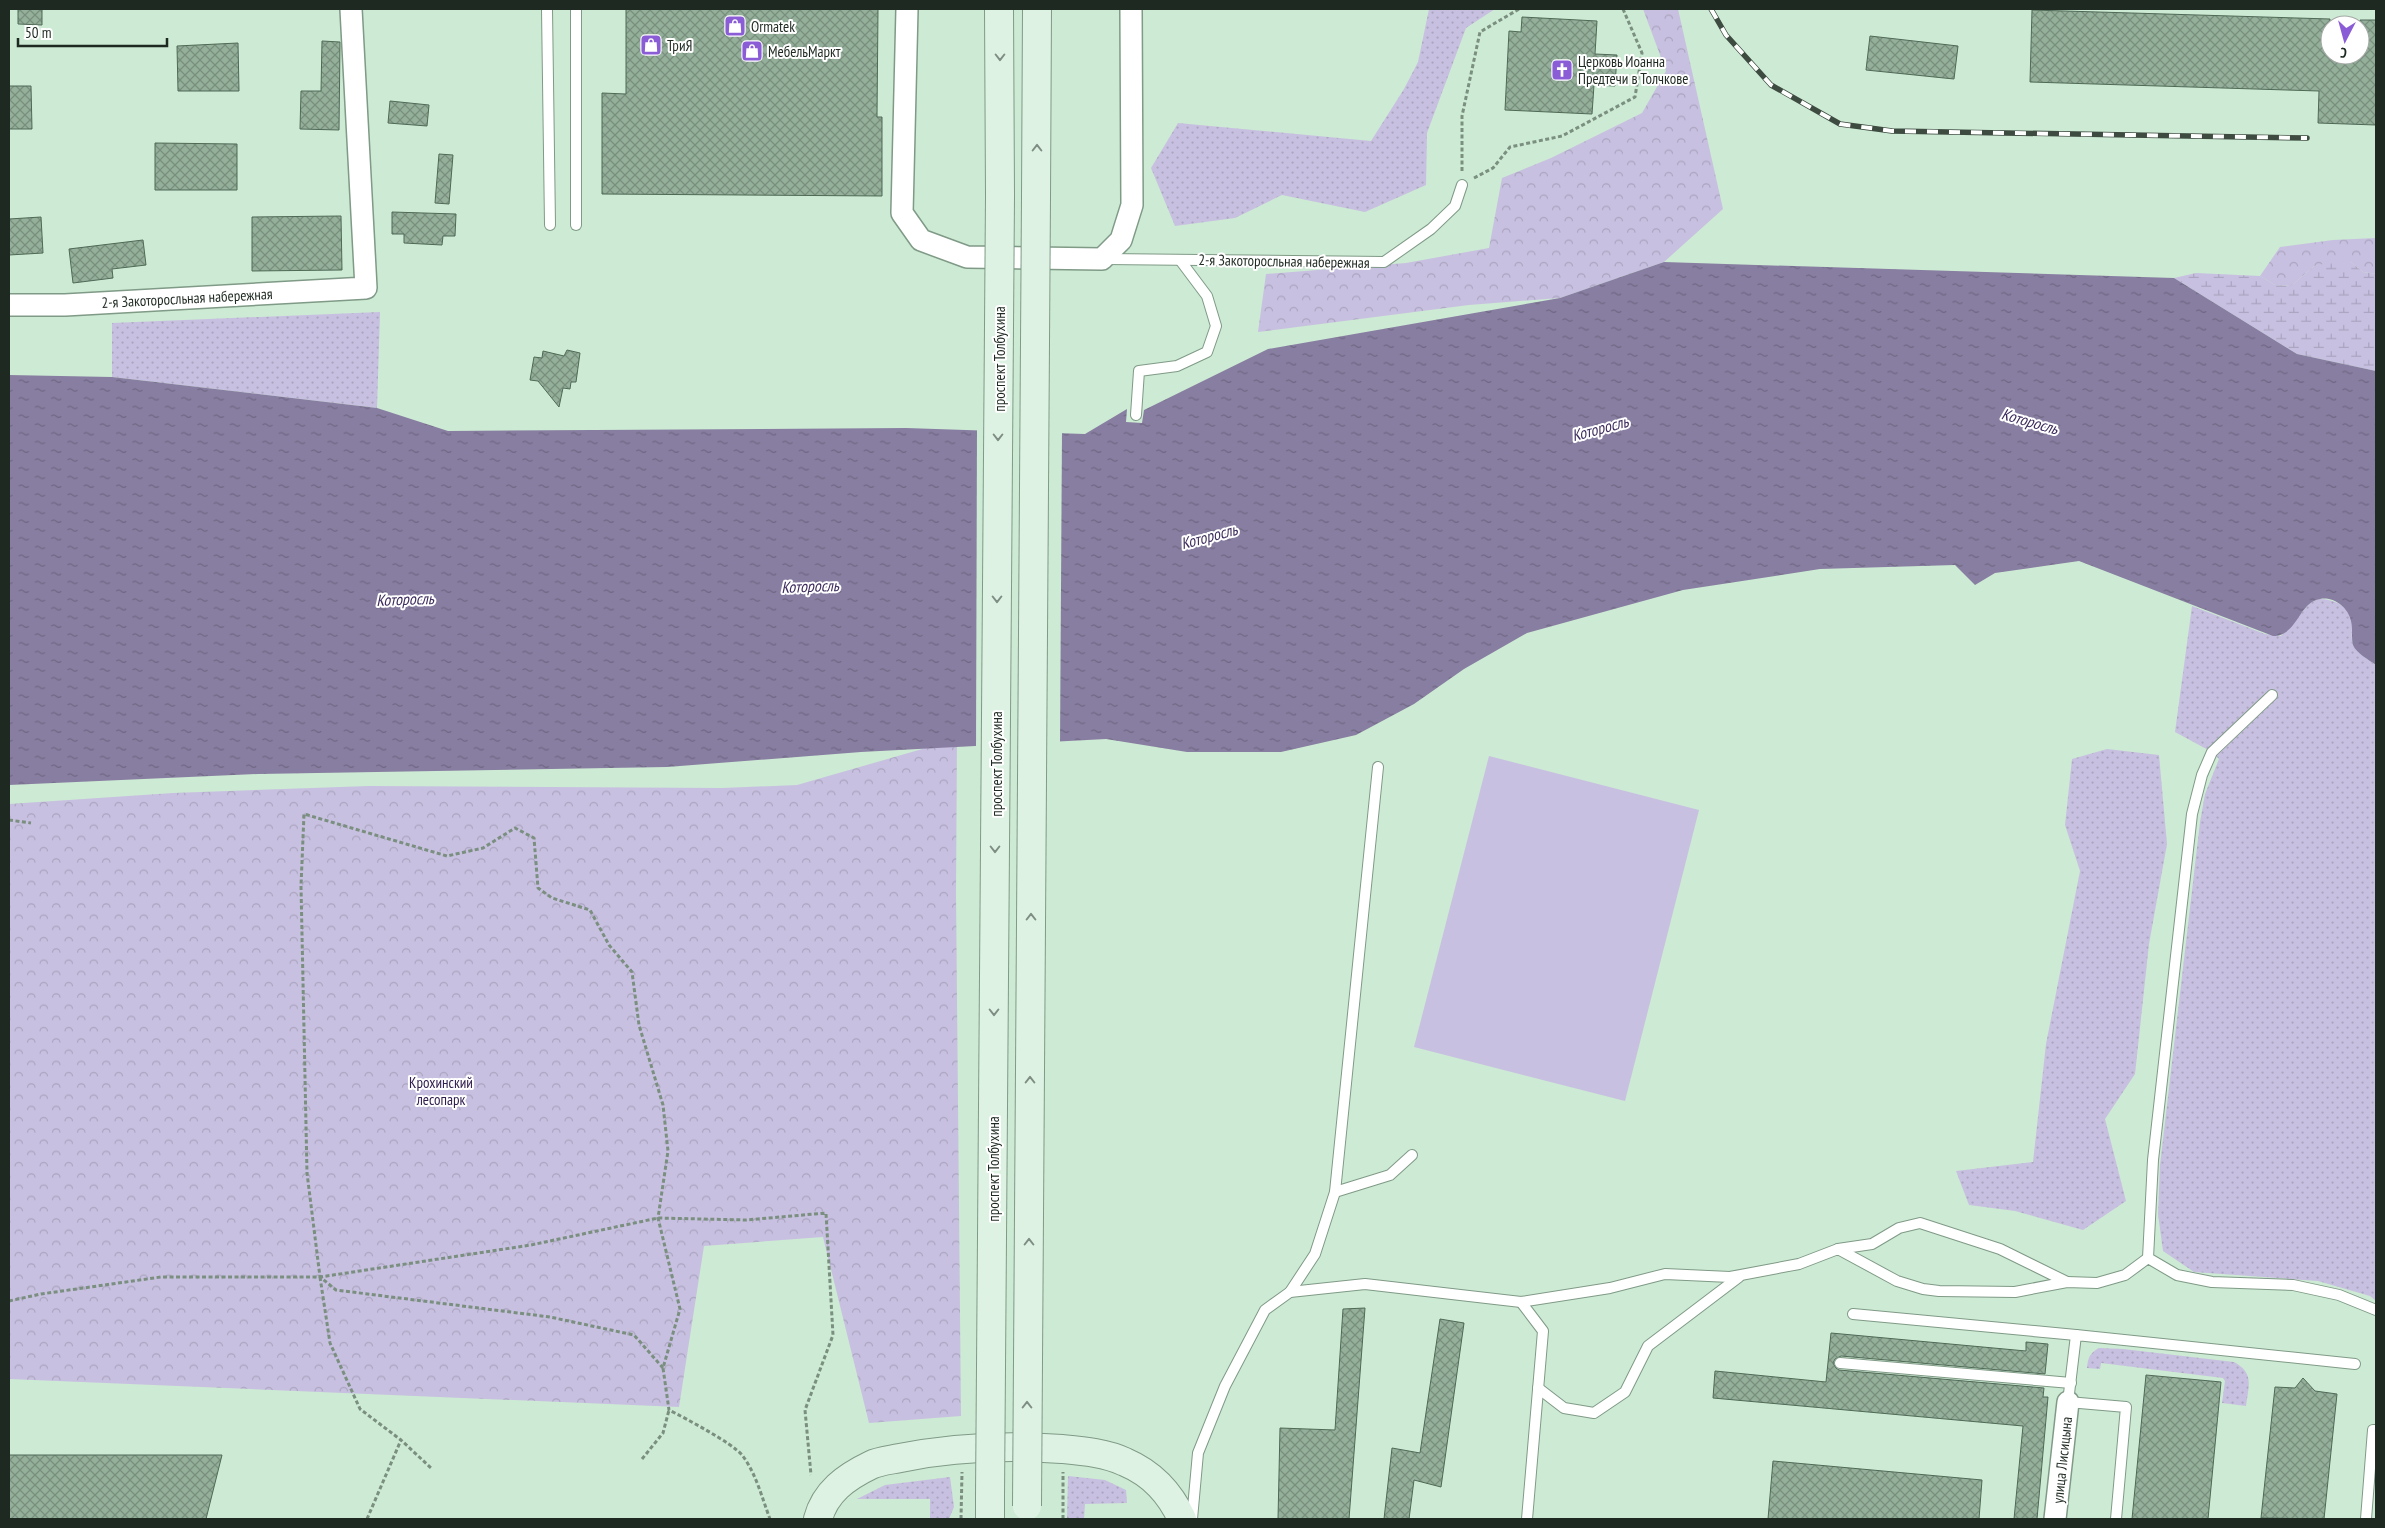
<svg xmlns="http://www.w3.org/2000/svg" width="2385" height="1528" viewBox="0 0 2385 1528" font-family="'PT Sans Narrow',sans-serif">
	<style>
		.grass { fill: url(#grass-dots) }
		.forest { fill: url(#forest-crowns) }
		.wetland { fill: url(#wetland-marsh) }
		.pitch { fill: #c8c0e0 }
		.water { fill: url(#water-ripples) }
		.pier { fill: #cdead4 }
		.building { fill: url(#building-cross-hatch); stroke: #4f6956 }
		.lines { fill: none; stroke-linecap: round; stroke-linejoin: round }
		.lane-casing { stroke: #7f9a86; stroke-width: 12 }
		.street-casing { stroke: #7f9a86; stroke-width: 24 }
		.secondary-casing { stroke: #7f9a86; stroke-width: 30 }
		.path { stroke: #7a8f7f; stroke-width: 3; stroke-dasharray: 4 2.5; stroke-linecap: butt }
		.lane { stroke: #fff; stroke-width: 10 }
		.street { stroke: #fff; stroke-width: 21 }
		.secondary { stroke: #def2e4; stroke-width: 28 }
		.rail-casing { stroke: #3d4b40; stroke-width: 5.5 }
		.rail { stroke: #fff; stroke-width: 4; stroke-dasharray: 11; stroke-linecap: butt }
		.secondary-bridge-casing { stroke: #7f9a86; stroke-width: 30; stroke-linecap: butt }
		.secondary-bridge { stroke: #def2e4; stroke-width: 28 }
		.oneway { stroke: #7e8e82 }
		.labels { text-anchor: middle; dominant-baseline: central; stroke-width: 4; stroke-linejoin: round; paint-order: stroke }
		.poi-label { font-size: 15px; fill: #1e2921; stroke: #fff; text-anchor: start }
		.street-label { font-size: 15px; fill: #1e2921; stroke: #fff }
		.park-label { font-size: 15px; fill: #31204f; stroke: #fff }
		.water-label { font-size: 16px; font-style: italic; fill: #3d2c5d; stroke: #fff }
	</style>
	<defs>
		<pattern id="grass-dots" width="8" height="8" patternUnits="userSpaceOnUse" patternTransform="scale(1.25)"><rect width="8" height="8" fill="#c8c0e0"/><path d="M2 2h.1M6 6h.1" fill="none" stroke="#aba5c0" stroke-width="1.8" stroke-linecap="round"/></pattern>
		<pattern id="forest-crowns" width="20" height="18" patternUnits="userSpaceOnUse" patternTransform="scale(1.25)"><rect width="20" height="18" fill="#c8c0e0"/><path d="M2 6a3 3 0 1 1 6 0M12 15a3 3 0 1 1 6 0" fill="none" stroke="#aba5c0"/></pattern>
		<pattern id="wetland-marsh" width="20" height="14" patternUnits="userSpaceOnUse" patternTransform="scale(1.25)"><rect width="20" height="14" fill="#c8c0e0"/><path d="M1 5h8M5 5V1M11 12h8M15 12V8" fill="none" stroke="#aba5c0"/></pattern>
		<pattern id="water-ripples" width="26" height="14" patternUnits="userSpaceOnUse" patternTransform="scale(1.25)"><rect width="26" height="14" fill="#887ea1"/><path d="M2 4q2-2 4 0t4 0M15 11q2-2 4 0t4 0" fill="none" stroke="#6f6783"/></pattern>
		<pattern id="building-cross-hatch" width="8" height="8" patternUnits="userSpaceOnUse" patternTransform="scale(1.25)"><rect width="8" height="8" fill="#94b09b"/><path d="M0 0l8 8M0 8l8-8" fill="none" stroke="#788f7e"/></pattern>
	</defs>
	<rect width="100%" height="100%" fill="#cdead4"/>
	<!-- grass -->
	<g class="grass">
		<polygon points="1429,9 1495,9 1466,28 1427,133 1426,185 1365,212 1282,195 1235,218 1175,226 1151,168 1178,123 1371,141 1404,89 1418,62"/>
		<polygon points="380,312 377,408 112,377 112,323"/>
		<path d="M2318 599C2335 599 2350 606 2352 624 2352 631 2351 638 2353 644 2356 653 2369 660 2376 665V1301L2370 1296 2318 1281 2194 1272 2163 1251 2158 1214 2160 1165 2200 822 2205 794 2219 759 2212 752 2175 732 2192 606 2265 634 2281 636 2310 603Z"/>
		<polygon points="2107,749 2159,755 2167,844 2149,944 2135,1074 2105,1119 2126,1201 2083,1230 2015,1211 1969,1205 1956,1171 2033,1162 2046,1044 2080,871 2065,825 2072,759"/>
		<path d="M2099 1348 2123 1349 2234 1362C2254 1373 2249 1385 2246 1406L2222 1403 2225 1381 2223 1378 2101 1363 2100 1369 2087 1368C2088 1357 2090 1353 2099 1348Z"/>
		<polygon points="1068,1476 1105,1480 1126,1490 1127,1503 1085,1504 1084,1519 1067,1519"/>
		<polygon points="950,1477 954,1507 949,1519 930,1519 930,1499 857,1499 885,1485"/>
	</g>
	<!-- forest -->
	<g class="forest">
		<polygon points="1643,9 1678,9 1723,209 1664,262 1560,298 1469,305 1258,332 1266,274 1406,263 1489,248 1502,178 1551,158 1642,113 1666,71"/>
		<polygon points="2376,238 2376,274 2363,272 2351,262 2314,266 2291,286 2275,285 2260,276 2280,247 2333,240"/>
		<polygon points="957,739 956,893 961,1416 869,1423 823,1237 704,1246 679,1407 9,1379 9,804 173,793 369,786 722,788 797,785"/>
	</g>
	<!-- wetland -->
	<polygon class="wetland" points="2337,261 2351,262 2363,272 2376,274 2376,371 2297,354 2174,278 2196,273 2260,276 2275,285 2291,286 2314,266"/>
	<!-- pitch -->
	<polygon class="pitch" points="1489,756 1699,810 1625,1101 1414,1047"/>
	<!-- water -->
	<path class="water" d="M1664 262 2174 278 2297 354 2376 371V665C2369 660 2356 653 2353 645 2351 638 2353 629 2351 621 2348 606 2331 594 2316 600 2298 607 2296 636 2273 636L2079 561 1995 573 1975 585 1955 565 1820 569 1683 590 1527 633 1464 669 1414 704 1356 735 1281 752H1187L1106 739 861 752 667 767 258 774 9 785V375L112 377 377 408 448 431 906 428 1085 434 1127 409 1126 422 1142 423 1144 410 1268 349 1560 298Z"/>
	<!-- pier -->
	<polygon class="pier" points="977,428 1062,431 1060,744 976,749"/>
	<!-- building -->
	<g class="building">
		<polygon points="18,9 42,9 42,25 18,24"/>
		<polygon points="626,9 878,9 877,117 882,117 882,196 602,194 602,93 626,94"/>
		<polygon points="2032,10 2330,19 2330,55 2360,55 2360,20 2376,20 2376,125 2318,123 2319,91 2030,82"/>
		<polygon points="1522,17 1597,21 1595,54 1617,55 1615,86 1594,85 1592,114 1505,110 1509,31 1521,32"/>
		<polygon points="1870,36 1958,46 1954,79 1866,70"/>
		<polygon points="322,41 340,42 339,130 300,129 301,91 321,91"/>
		<polygon points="238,43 239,91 178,91 177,46"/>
		<polygon points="9,86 31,86 32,129 9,129"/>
		<polygon points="390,101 429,105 427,126 388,123"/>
		<polygon points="155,143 237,144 237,190 155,190"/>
		<polygon points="439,154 453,155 449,204 435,203"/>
		<polygon points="392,212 456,214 455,236 443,236 442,245 404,243 404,234 392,234"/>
		<polygon points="341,216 342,270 252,271 252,217"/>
		<polygon points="41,217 43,253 9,255 9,219"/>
		<polygon points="143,240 146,265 112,269 113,278 73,283 69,249"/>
		<polygon points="567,350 580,353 576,382 571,382 570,389 563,388 559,407 538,381 530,380 534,357 542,358 543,351 564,356"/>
		<polygon points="1365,1308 1349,1519 1278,1519 1280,1428 1335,1430 1343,1309"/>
		<polygon points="1440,1319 1464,1323 1441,1487 1414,1480 1409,1519 1384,1519 1392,1448 1420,1453"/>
		<polygon points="1831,1333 2026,1351 2026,1342 2048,1344 2045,1374 1841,1356 1835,1359 1833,1363 1836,1368 1839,1370 2044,1388 2043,1397 2048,1397 2037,1519 2014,1519 2023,1426 1713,1398 1715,1371 1826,1382"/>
		<polygon points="2146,1375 2221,1382 2208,1519 2132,1519"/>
		<polygon points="2303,1378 2315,1391 2337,1394 2324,1519 2261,1518 2275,1387 2295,1388"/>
		<polygon points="9,1455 222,1455 206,1519 9,1519"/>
		<polygon points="1773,1461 1982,1480 1979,1519 1768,1519"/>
	</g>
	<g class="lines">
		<!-- lane casing -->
		<g class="lane-casing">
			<g id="lane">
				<polyline points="547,9 550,225"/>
				<polyline points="576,225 576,9"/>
				<polyline points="1105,259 1384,262 1431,229 1455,206 1462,185"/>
				<polyline points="1136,415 1139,371 1177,366 1207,352 1216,326 1207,296 1180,260"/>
				<polyline points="1335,1192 1390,1175 1412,1155"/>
				<polyline points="1838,1249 1872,1244 1899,1228 1920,1223 2000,1249 2067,1282"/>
				<polyline points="2148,1258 2153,1160 2192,814 2202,775 2212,752 2272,695"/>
				<polyline points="1290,1292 1315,1254 1335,1192 1378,767"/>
				<polyline points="1521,1302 1543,1331 1527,1519"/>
				<polyline points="1853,1314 2076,1335"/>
				<polyline points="1840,1363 2071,1383"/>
				<polyline points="1538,1388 1564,1408 1594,1413 1625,1392 1648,1346 1739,1277"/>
				<polyline points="1192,1519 1198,1453 1225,1386 1265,1310 1290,1292 1365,1284 1521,1302 1610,1288 1665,1274 1730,1277 1799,1264 1838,1249 1897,1281 1923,1289 1939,1291 2015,1292 2067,1282 2097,1283 2125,1275 2148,1258 2177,1275 2212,1282 2293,1285 2339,1295 2376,1310"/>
				<polyline points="2116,1519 2126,1407 2068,1402 2076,1335 2355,1364"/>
				<polyline points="2366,1519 2373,1430 2376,1430"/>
			</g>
		</g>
		<!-- street casing -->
		<g class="street-casing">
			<g id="street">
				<polyline points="907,9 902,213 921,240 967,257 1102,259 1121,240 1132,205 1131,9"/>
				<polyline points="9,305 65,305 366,288 351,9"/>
				<polyline points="2055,1519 2068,1402"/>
			</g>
		</g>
		<!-- secondary casing -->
		<g class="secondary-casing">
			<g id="secondary">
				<polyline points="999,9 1000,196"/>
				<polyline points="1036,197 1037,9"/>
				<path d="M818 1519C825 1492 846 1477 871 1465 879 1461 891 1460 900 1458 954 1447 1008 1445 1062 1449 1083 1451 1106 1453 1125 1462 1153 1474 1170 1493 1182 1519"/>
				<polyline points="990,1519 990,1497"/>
			</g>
		</g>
		<!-- path -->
		<g class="path">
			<polyline points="1462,171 1462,116 1480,32 1519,9"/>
			<polyline points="1474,178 1493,168 1510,147 1562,136 1635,97 1642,53 1623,9"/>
			<polyline points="9,820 31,823"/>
			<polyline points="320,1277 330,1343 360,1409 401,1440 431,1468"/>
			<polyline points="9,1301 41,1294 161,1277 320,1277 531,1245 658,1218 746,1220 826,1213 833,1335 805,1410 811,1475"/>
			<path d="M663 1368 634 1335 550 1317 336 1290 320 1277 307 1173 301 886 304 814 447 856 483 848 515 828 534 838 538 888 552 898 590 910 609 945 632 972 639 1025 663 1105 668 1151 658 1218 680 1309 663 1368 669 1410C685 1418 732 1443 742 1455 756 1473 762 1498 770 1519"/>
			<polyline points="642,1459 663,1433 669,1410"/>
			<polyline points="367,1519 401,1440"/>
			<polyline points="961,1519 962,1472"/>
			<polyline points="1063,1519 1063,1472"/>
		</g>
		<!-- lane -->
		<use href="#lane" class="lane"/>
		<!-- street -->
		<use href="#street" class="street"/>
		<!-- secondary -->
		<use href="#secondary" class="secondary"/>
		<!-- rail casing -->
		<g class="rail-casing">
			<polyline id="rail" points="1711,9 1726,35 1771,85 1840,124 1892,131 2307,138"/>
		</g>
		<!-- rail -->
		<use href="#rail" class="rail"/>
		<!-- secondary-bridge casing -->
		<g class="secondary-bridge-casing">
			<g id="secondary-bridge">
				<polyline points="990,1497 1000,196"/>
				<polyline points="1027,1506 1036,197"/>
			</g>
		</g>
		<!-- secondary-bridge -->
		<use href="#secondary-bridge" class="secondary-bridge"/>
	</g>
	<!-- one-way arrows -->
	<defs><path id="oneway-chevron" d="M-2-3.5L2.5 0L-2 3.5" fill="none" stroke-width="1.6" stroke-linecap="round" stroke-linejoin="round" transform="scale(1.25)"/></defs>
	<g class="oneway">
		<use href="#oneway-chevron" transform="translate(1000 57) rotate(90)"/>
		<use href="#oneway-chevron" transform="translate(1037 148) rotate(-90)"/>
		<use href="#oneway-chevron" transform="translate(998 437) rotate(90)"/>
		<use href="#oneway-chevron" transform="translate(997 599) rotate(90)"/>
		<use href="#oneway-chevron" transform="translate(995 849) rotate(90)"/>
		<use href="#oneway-chevron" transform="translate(1031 917) rotate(-90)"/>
		<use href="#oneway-chevron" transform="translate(994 1012) rotate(90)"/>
		<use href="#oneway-chevron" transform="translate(1030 1080) rotate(-90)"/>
		<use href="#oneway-chevron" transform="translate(1029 1242) rotate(-90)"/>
		<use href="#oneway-chevron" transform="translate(1027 1405) rotate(-90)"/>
	</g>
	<!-- icons -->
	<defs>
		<g id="shop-square" transform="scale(1.125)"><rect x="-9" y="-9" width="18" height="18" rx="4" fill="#8a5dd7" stroke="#fff"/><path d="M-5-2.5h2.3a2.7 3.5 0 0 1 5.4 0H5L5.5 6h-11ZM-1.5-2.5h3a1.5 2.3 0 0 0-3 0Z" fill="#fff"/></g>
		<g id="church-square" transform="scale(1.125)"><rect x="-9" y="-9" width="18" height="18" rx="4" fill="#8a5dd7" stroke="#fff"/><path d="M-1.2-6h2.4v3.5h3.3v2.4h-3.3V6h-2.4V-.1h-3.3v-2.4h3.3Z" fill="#fff"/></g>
	</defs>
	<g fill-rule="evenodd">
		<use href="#shop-square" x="735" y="26"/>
		<use href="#shop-square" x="651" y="45"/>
		<use href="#shop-square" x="752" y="51"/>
		<use href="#church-square" x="1562" y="70"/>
	</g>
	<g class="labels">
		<!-- poi labels -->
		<g class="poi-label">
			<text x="751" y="26">Ormatek</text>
			<text x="667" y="45">ТриЯ</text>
			<text x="768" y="51">МебельМаркт</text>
			<text x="1578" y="61">Церковь Иоанна<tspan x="1578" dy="17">Предтечи в Толчкове</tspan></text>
		</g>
		<!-- street labels -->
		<g class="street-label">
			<text transform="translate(1284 261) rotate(1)">2-я Закоторосльная набережная</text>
			<text transform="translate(187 298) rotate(-3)">2-я Закоторосльная набережная</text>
			<text transform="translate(999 359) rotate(-90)">проспект Толбухина</text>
			<text transform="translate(996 764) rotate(-90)">проспект Толбухина</text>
			<text transform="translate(993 1169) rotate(-90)">проспект Толбухина</text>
			<text transform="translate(2062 1460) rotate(-84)">улица Лисицына</text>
		</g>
		<!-- park labels -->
		<g class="park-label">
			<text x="441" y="1082">Крохинский<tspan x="441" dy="17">лесопарк</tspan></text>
		</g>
		<!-- water labels -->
		<g class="water-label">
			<text transform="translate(2030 421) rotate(16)">Которосль</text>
			<text transform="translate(1600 428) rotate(-15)">Которосль</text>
			<text transform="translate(1209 536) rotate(-15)">Которосль</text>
			<text transform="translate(810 586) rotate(-2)">Которосль</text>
			<text transform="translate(405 599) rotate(-2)">Которосль</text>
		</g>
	</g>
	<!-- border -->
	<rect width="2385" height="1528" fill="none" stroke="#1e2921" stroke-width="20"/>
	<!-- north arrow -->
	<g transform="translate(2345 40) rotate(186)"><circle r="24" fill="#ffffff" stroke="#a5a9a6"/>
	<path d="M0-4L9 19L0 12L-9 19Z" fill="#8a5dd7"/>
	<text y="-8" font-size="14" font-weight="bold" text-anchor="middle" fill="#1e2921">С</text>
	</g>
	<!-- scale -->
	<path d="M18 38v8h149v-8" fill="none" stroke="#1e2921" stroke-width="2.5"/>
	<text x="25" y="38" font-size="15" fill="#1e2921" stroke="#ffffff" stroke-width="4" paint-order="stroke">50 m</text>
</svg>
